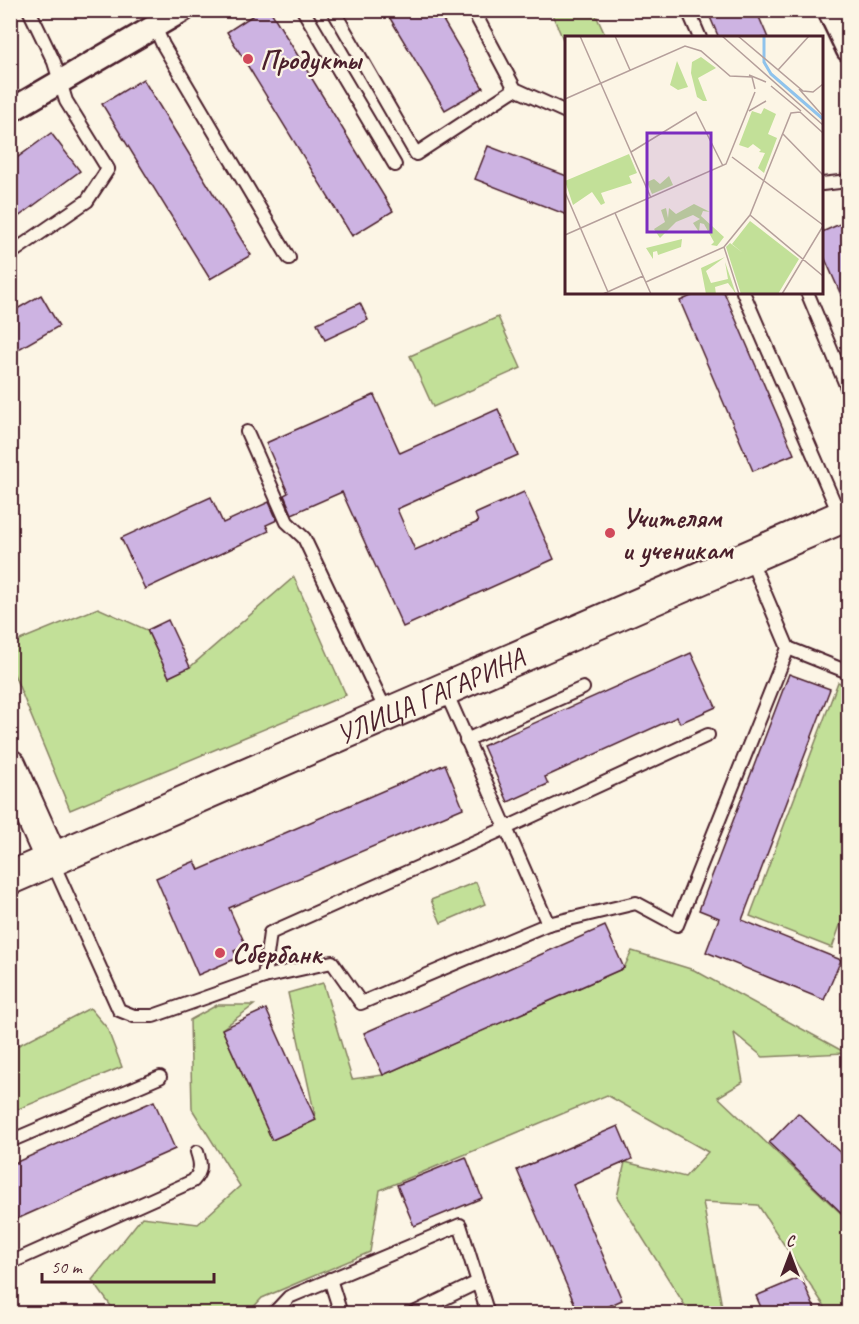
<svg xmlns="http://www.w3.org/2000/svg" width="859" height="1324" viewBox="0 0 859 1324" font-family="Caveat,sans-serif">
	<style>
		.green { fill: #c2e098; stroke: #868062; stroke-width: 1.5 }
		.building { fill: #cdb3e2; stroke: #4a1f2b; stroke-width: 1.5 }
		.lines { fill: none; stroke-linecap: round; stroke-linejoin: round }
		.lane-casing { stroke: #4a1f2b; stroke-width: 16 }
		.street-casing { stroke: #4a1f2b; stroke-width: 27 }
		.secondary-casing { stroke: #4a1f2b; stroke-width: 36 }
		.lane { stroke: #fcf5e5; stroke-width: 12 }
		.street { stroke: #fcf5e5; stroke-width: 22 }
		.secondary { stroke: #fcf5e5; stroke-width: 32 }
		.poi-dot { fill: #d1495b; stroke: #fcf5e5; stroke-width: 2 }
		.labels { text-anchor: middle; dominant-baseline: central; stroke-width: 4.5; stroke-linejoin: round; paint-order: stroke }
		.poi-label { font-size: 28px; font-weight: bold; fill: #4a1f2b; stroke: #fcf5e5; text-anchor: start }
		.street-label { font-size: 28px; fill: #4a1f2b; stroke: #fcf5e5 }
		.inset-river { fill: none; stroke: #8fc3ec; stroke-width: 3 }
		.inset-road { fill: none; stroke: #b59f9b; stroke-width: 1.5 }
		.view { fill: #7b2cbf; fill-opacity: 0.15; stroke: #7b2cbf; stroke-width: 3 }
		.inset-edge { fill: none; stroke: #4a1f2b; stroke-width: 3 }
	</style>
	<rect width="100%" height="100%" fill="#fcf5e5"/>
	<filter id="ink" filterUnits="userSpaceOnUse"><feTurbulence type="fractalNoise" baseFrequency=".0167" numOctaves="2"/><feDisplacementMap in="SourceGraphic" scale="12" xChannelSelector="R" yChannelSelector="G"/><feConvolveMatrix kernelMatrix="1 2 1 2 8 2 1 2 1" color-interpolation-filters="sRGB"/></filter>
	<g filter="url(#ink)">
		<!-- green -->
		<g class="green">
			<polygon points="554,11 594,11 606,37 566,38 566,46 551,12"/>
			<polygon points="498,317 521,368 433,407 410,356"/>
			<polygon points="294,577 346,695 70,810 11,667 10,644 98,608 147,630 169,677 190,667"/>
			<polygon points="838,682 848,686 848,903 832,948 750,916"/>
			<polygon points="476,882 485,904 441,923 431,900"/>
			<polygon points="632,951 694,970 846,1053 763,1057 734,1033 743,1082 718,1097 848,1220 848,1313 829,1313 758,1205 703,1202 722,1307 689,1312 617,1197 625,1162 685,1177 708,1152 607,1095 380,1190 370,1252 262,1298 248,1313 116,1313 92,1280 142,1217 198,1224 240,1186 192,1109 190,1020 217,1005 254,1005 222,1029 272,1140 316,1120 288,993 323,983 352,1079 383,1075 624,968"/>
			<polygon points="90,1008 107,1028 122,1067 11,1112 11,1049"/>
		</g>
		<!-- building -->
		<g class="building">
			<polygon points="261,10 270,10 393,211 352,236 227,32"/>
			<polygon points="385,10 437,10 483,88 445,110"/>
			<polygon points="707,10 756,10 768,38 719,38"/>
			<polygon points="143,79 251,255 210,279 102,104"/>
			<polygon points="51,133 80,171 10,223 10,163"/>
			<polygon points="488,146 567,176 567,215 475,179"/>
			<polygon points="849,220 849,313 822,252 822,232"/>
			<polygon points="700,292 724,292 794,454 753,471 680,301"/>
			<polygon points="41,295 59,326 10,354 10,313"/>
			<polygon points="360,303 368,320 325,340 317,323"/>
			<polygon points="374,395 400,453 498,409 518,455 397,509 415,550 478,522 475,514 524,492 554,559 403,627 342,492 292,514 284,495 288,493 266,443"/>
			<polygon points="211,497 223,523 269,502 277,520 266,525 269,531 145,589 121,538"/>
			<polygon points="168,620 190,667 169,677 147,630"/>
			<polygon points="691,653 716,707 680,723 677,717 545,777 548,784 508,802 483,746"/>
			<polygon points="789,674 830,689 742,920 841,960 824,1000 706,952 719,918 699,910"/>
			<polygon points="445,764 463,808 229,908 246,946 234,951 237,958 198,975 156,878 195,861 199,870"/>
			<polygon points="605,926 624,968 383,1075 364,1033"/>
			<polygon points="266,1009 316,1120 272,1140 222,1029"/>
			<polygon points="154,1101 175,1149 10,1222 10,1165"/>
			<polygon points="798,1113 849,1161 849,1220 769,1143"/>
			<polygon points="618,1126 632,1159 573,1185 622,1300 591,1314 579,1314 517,1170"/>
			<polygon points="466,1157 482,1198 414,1226 397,1185"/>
			<polygon points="801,1277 817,1314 764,1314 756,1296"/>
		</g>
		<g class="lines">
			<!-- lane casing -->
			<g class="lane-casing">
				<g id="lane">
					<polyline points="303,10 395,165"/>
					<polyline points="333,10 416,154 515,89"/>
					<polyline points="473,10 515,89 566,112"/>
					<polyline points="688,10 700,38"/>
					<polyline points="155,27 163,45 289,258"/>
					<polyline points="822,184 848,181"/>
					<polyline points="10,254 87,201 108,169 66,101 54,62 29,10"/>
					<polyline points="743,292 840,516"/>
					<polyline points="807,292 848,390"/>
					<polyline points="247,432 287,522 304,538 387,713"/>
					<polyline points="788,648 848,672"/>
					<polyline points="466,740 583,688"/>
					<polyline points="52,861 119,1010 134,1016 153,1016 264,977 270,933 506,828 445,690"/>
					<polyline points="548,924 636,903 677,925 788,648 750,558"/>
					<polyline points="264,977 332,962 361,1003 548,924 506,828 708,735"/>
					<polyline points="10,1141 160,1077"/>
					<path d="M10 1263 193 1181C202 1171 201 1164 197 1152"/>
					<polyline points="330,1279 341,1314"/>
					<polyline points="273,1314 289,1297 460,1225 488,1314"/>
					<polyline points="412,1314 478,1282"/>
				</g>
			</g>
			<!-- street casing -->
			<g class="street-casing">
				<g id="street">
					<polyline points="829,10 848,50"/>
					<polyline points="10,111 183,10"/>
				</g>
			</g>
			<!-- secondary casing -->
			<g class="secondary-casing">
				<g id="secondary">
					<polyline points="10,766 52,860"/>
					<path id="s1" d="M10 878 848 514"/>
				</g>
			</g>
			<!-- lane -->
			<use href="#lane" class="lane"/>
			<!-- street -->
			<use href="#street" class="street"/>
			<!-- secondary -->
			<use href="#secondary" class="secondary"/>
		</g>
	</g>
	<!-- markers -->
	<g class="poi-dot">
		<circle cx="248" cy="59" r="6"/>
		<circle cx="610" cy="533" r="6"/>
		<circle cx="220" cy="953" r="6"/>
	</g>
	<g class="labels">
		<!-- poi labels -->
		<g class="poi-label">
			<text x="260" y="59">Продукты</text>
			<text x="622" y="517">Учителям<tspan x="622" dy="32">и ученикам</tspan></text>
			<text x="232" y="953">Сбербанк</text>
		</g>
		<!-- street labels -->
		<g class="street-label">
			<text stroke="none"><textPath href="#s1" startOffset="458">УЛИЦА ГАГАРИНА</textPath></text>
		</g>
	</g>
	<!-- overview -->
	<g transform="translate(565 36)">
		<rect width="258" height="258" fill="#fcf5e5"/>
		<path d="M136 21 151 32 133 42 142 65H138L132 61 126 37 127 26ZM112 25 123 51 113 54 105 49ZM199 72 211 78 203 98 212 102 199 137 193 132 200 117 194 116 196 114 188 108 183 112 174 109 187 75 196 78ZM64 118 72 137 64 140 67 147 36 157 40 167 36 169 27 156 8 169 0 145ZM104 140 108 149 87 158 82 146 89 143 95 148ZM129 168 145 176 138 175 136 180 159 201 152 210 146 209 149 206 139 188 135 187 134 196 128 187 135 183 128 179 111 186 95 202 89 193 100 186 96 174 101 172 103 182 104 172 111 178ZM185 185 234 223 213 258H176L161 211 165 207 178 217 167 208ZM117 203 116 211 93 219 92 215 88 216V223L81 212ZM160 221 141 235 146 247 163 243 160 226 171 258 163 247 150 251 151 258H141L136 232Z" fill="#c2e098"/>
		<path class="inset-river" d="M199 0V26L206 38 258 83"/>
		<path class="inset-road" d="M15 0 86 162M50 0 65 34M157 0 258 89M173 0 238 55 248 56 258 48M213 34 244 0M184 39 201 46M206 50 236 75M234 53 258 80M0 63 120 10 136 15 165 40 187 41 190 53M184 75 201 65M218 98 258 139M66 116 131 76 158 130M167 121 258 189M0 156 43 256M50 177 86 258M185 179 258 240M0 199 161 128 190 56M159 211 185 179 226 77 235 76 258 97M81 246 159 211 174 258M38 258 78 240M217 258 258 190"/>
		<path class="view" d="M82 97H146V196H82Z"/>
		<rect width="258" height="258" class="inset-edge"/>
	</g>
	<!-- margin -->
	<rect width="859" height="1324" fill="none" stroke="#fcf5e5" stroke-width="36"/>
	<rect x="18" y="18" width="823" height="1288" fill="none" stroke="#4a1f2b" stroke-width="2" filter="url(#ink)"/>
	<!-- north arrow -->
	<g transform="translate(790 1255)" stroke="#fcf5e5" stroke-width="4.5" paint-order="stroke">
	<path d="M0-4.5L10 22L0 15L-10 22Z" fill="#4a1f2b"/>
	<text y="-9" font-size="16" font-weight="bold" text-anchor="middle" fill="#4a1f2b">С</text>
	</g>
	<!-- scale -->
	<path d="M42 1273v9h172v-9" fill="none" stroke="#4a1f2b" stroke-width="3"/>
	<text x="51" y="1273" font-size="18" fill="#4a1f2b" stroke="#fcf5e5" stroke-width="4.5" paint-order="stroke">50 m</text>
</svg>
